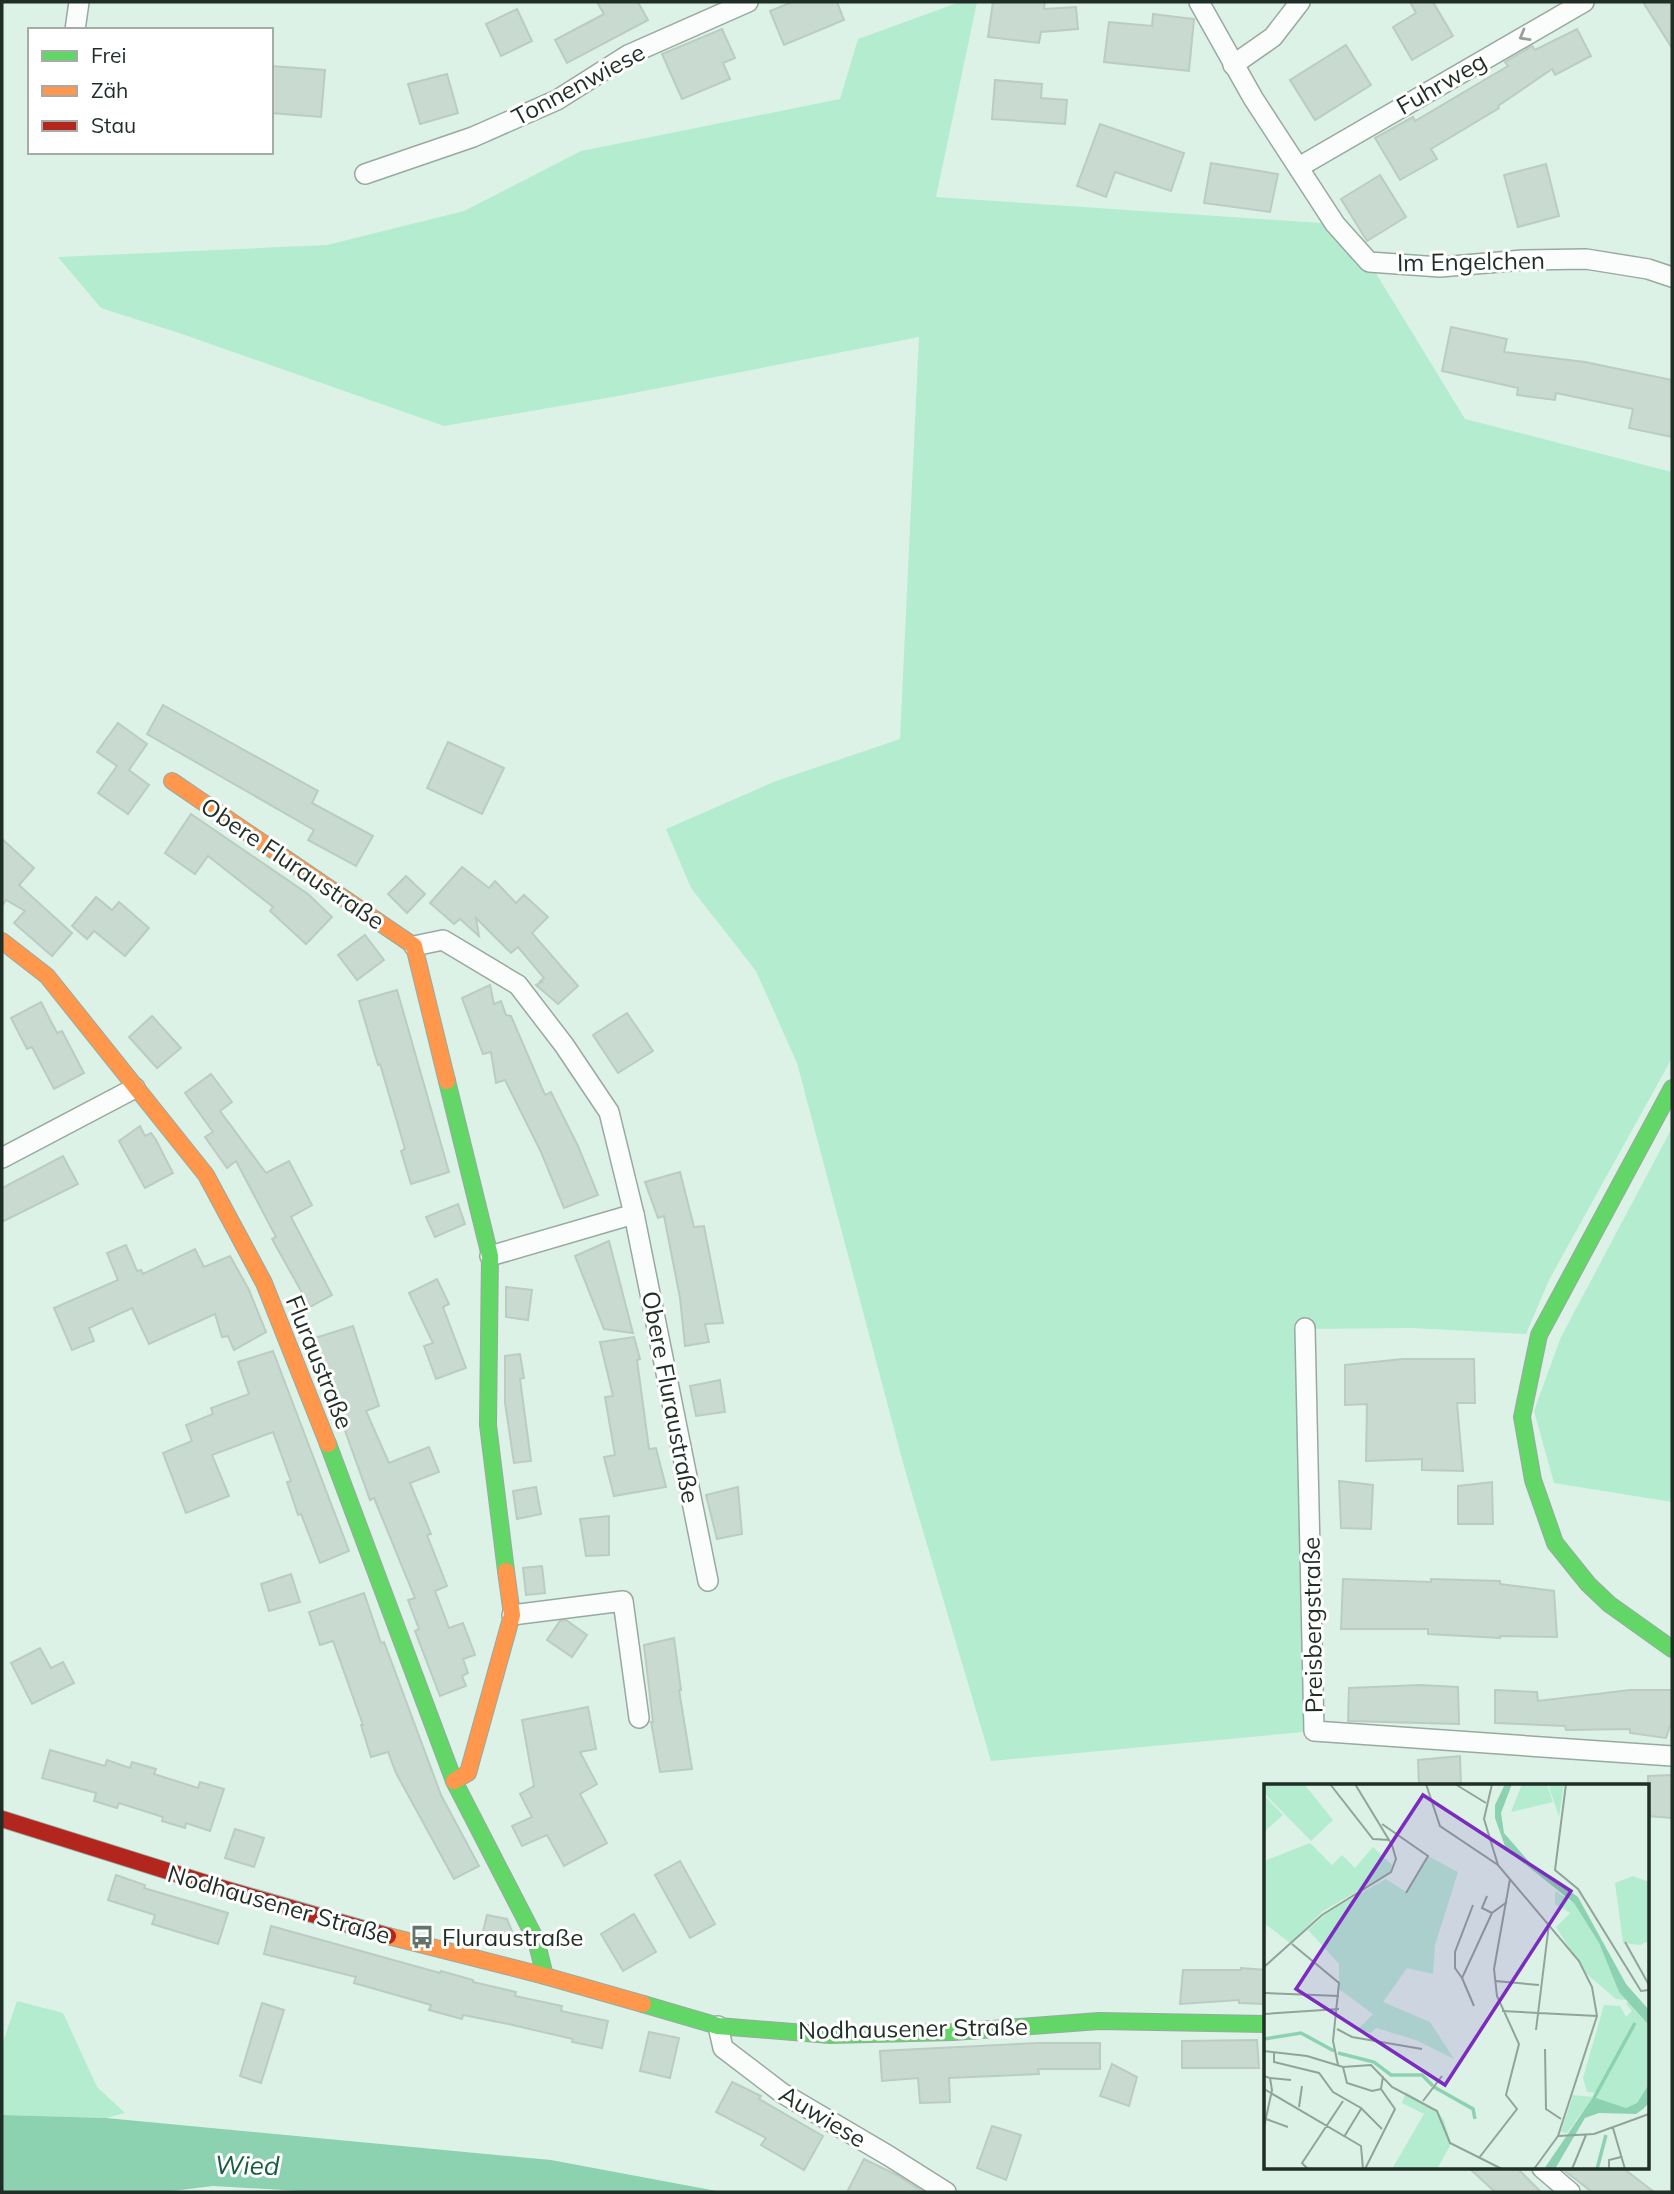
<svg xmlns="http://www.w3.org/2000/svg" width="1674" height="2194" viewBox="0 0 1674 2194" font-family="Mulish,sans-serif">
	<style>
		.green { fill: #b4ecd0 }
		.water { fill: #8cd2b0 }
		.building { fill: #c9dad1; stroke: #bbccc3; stroke-width: 2 }
		.lines { fill: none; stroke-linecap: round; stroke-linejoin: round }
		.street-casing { stroke: #98a9a1; stroke-width: 22 }
		.fast-casing { stroke: #98a9a1; stroke-width: 18 }
		.slow-casing { stroke: #98a9a1; stroke-width: 18 }
		.jam-casing { stroke: #98a9a1; stroke-width: 18 }
		.street { stroke: #fafdfb; stroke-width: 19 }
		.fast { stroke: #63d668; stroke-width: 16 }
		.slow { stroke: #ff974d; stroke-width: 16 }
		.jam { stroke: #b3261e; stroke-width: 16 }
		.oneway { stroke: #97a09b }
		.labels { text-anchor: middle; dominant-baseline: central; stroke-width: 6; stroke-linejoin: round; paint-order: stroke }
		.street-label { font-size: 24px; fill: #1f2e26; stroke: #fff }
		.poi-label { font-size: 24px; fill: #1f2e26; stroke: #fff; text-anchor: start }
		.water-label { font-size: 26px; font-style: italic; fill: #185c40; stroke: #fff }
		.inset-river { fill: none; stroke: #8cd2b0; stroke-width: 3.5 }
		.inset-road { fill: none; stroke: #90a49a; stroke-width: 2 }
		.view { fill: #7b2cbf; fill-opacity: 0.15; stroke: #7b2cbf; stroke-width: 3.5 }
		.inset-edge { fill: none; stroke: #1f2e26; stroke-width: 3.5 }
	</style>
	<rect width="100%" height="100%" fill="#dcf2e7"/>
	<!-- green -->
	<g class="green">
		<polygon points="960,2 977,2 936,197 1335,224 1369,262 1465,419 1672,472 1672,1058 1549,1280 1526,1334 1411,1328 1305,1329 1314,1731 991,1761 905,1470 797,1063 756,971 691,888 666,829 776,781 900,739 919,337 618,396 444,426 179,333 101,308 58,257 327,245 464,211 581,151 840,99 858,39"/>
		<polygon points="1672,1128 1672,1502 1554,1483 1534,1411 1561,1337"/>
		<polygon points="17,2001 63,2013 97,2087 125,2113 106,2118 2,2115 2,2045"/>
	</g>
	<!-- water -->
	<polygon class="water" points="2,2115 106,2118 551,2160 722,2192 317,2192 213,2186 164,2192 2,2192"/>
	<!-- building -->
	<g class="building">
		<polygon points="597,2 638,2 648,20 567,63 555,40 604,14"/>
		<polygon points="792,2 837,2 844,20 784,45 770,11"/>
		<polygon points="993,2 1045,2 1044,9 1076,7 1078,29 1041,32 1039,43 988,37"/>
		<polygon points="1410,2 1433,2 1453,36 1412,60 1393,27 1416,13"/>
		<polygon points="1643,2 1672,2 1672,48"/>
		<polygon points="517,9 532,41 501,56 486,24"/>
		<polygon points="1153,14 1194,19 1189,71 1104,62 1109,22 1152,26"/>
		<polygon points="722,29 735,58 723,63 730,79 682,99 662,54"/>
		<polygon points="1577,29 1591,56 1555,75 1552,69 1498,106 1499,108 1431,149 1437,159 1400,180 1375,138 1413,117 1415,121 1508,66 1505,62 1532,46 1535,50"/>
		<polygon points="1346,45 1371,85 1315,120 1290,80"/>
		<polygon points="271,66 325,70 321,117 271,113"/>
		<polygon points="447,74 458,113 420,124 408,84"/>
		<polygon points="995,80 1042,84 1041,98 1067,100 1065,124 992,119"/>
		<polygon points="1100,124 1184,153 1171,191 1115,172 1106,197 1077,186"/>
		<polygon points="1211,163 1278,174 1270,212 1204,203"/>
		<polygon points="1546,164 1559,216 1518,227 1504,175"/>
		<polygon points="1380,175 1406,217 1367,241 1341,199"/>
		<polygon points="1451,327 1507,339 1504,352 1585,362 1672,380 1672,437 1629,428 1633,409 1556,393 1555,400 1517,395 1518,388 1442,371"/>
		<polygon points="163,705 318,791 312,803 373,836 356,866 308,840 314,830 147,734"/>
		<polygon points="118,723 147,744 129,770 149,785 128,814 98,793 117,766 97,752"/>
		<polygon points="448,742 504,768 482,814 427,788"/>
		<polygon points="191,814 308,894 332,917 306,944 270,911 273,907 208,856 195,874 165,853"/>
		<polygon points="2,839 34,868 19,885 72,933 52,956 14,923 25,911 6,900 2,906"/>
		<polygon points="462,867 489,888 495,881 516,903 524,895 548,917 532,933 578,986 558,1004 536,985 542,982 540,981 544,978 518,947 511,953 476,918 479,936 460,919 454,924 430,903"/>
		<polygon points="406,876 425,894 407,913 388,894"/>
		<polygon points="96,897 112,910 119,902 149,928 125,956 94,931 87,939 72,926"/>
		<polygon points="365,935 384,960 357,980 338,955"/>
		<polygon points="490,985 494,1004 501,1001 506,1015 511,1016 545,1095 551,1092 578,1146 598,1195 564,1208 541,1152 505,1080 496,1083 491,1052 483,1054 462,998"/>
		<polygon points="397,990 449,1172 411,1184 401,1151 405,1149 380,1064 378,1065 359,1001"/>
		<polygon points="41,1002 57,1033 62,1031 84,1073 54,1089 32,1047 27,1049 11,1018"/>
		<polygon points="627,1013 653,1051 618,1073 593,1035"/>
		<polygon points="152,1016 181,1048 157,1068 129,1037"/>
		<polygon points="211,1074 232,1102 220,1111 266,1173 289,1161 312,1205 291,1217 332,1295 310,1307 272,1239 276,1237 236,1161 227,1168 205,1137 213,1132 185,1093"/>
		<polygon points="140,1126 145,1136 151,1133 156,1140 173,1173 145,1188 119,1141"/>
		<polygon points="63,1156 78,1184 2,1222 2,1188"/>
		<polygon points="680,1172 694,1227 704,1226 723,1323 705,1324 709,1342 685,1346 680,1298 664,1216 658,1218 645,1182"/>
		<polygon points="458,1204 465,1224 435,1237 426,1217"/>
		<polygon points="609,1241 633,1333 604,1329 575,1256"/>
		<polygon points="126,1245 137,1271 141,1270 143,1274 195,1249 204,1267 230,1256 249,1290 266,1332 234,1350 228,1336 222,1337 215,1314 149,1344 132,1308 89,1328 94,1341 72,1350 54,1308 118,1280 107,1253"/>
		<polygon points="437,1279 449,1304 443,1307 466,1368 436,1379 424,1346 433,1343 409,1293"/>
		<polygon points="506,1287 532,1290 528,1320 506,1317"/>
		<polygon points="353,1326 379,1406 366,1411 389,1463 429,1447 439,1472 410,1483 431,1534 427,1535 447,1586 435,1591 449,1628 463,1623 475,1655 463,1659 468,1673 462,1676 466,1686 440,1696 415,1631 419,1629 408,1600 415,1598 374,1498 370,1500 312,1339"/>
		<polygon points="634,1337 640,1359 637,1360 649,1449 656,1448 666,1487 614,1496 604,1457 615,1455 605,1397 613,1396 600,1342"/>
		<polygon points="273,1351 349,1551 320,1563 301,1514 298,1515 287,1482 291,1481 273,1432 212,1455 229,1496 186,1513 163,1453 192,1441 186,1425 213,1414 211,1408 249,1394 238,1362"/>
		<polygon points="520,1354 524,1378 520,1379 531,1461 514,1463 505,1403 505,1356"/>
		<polygon points="1403,1359 1474,1359 1475,1403 1457,1403 1463,1471 1422,1470 1422,1459 1366,1461 1367,1404 1345,1405 1345,1365"/>
		<polygon points="720,1380 725,1412 696,1416 690,1386"/>
		<polygon points="1339,1481 1373,1485 1371,1529 1341,1528"/>
		<polygon points="1492,1482 1493,1524 1458,1524 1458,1486"/>
		<polygon points="536,1487 541,1514 517,1519 513,1491"/>
		<polygon points="738,1487 742,1534 717,1539 706,1495"/>
		<polygon points="609,1516 609,1555 586,1556 580,1519"/>
		<polygon points="542,1566 545,1593 526,1595 523,1568"/>
		<polygon points="291,1574 300,1602 269,1611 261,1584"/>
		<polygon points="1343,1579 1431,1582 1431,1579 1500,1581 1500,1584 1554,1591 1557,1637 1500,1636 1500,1638 1428,1634 1428,1629 1341,1629"/>
		<polygon points="364,1593 381,1643 384,1642 441,1795 479,1866 454,1879 396,1773 388,1752 371,1757 361,1725 363,1725 333,1641 320,1645 309,1612"/>
		<polygon points="566,1620 587,1635 572,1657 547,1640 560,1621"/>
		<polygon points="674,1638 681,1690 679,1690 692,1769 660,1772 651,1722 653,1722 644,1645"/>
		<polygon points="40,1648 51,1668 63,1662 74,1683 32,1704 11,1663"/>
		<polygon points="1420,1685 1458,1687 1459,1724 1348,1721 1349,1688"/>
		<polygon points="1495,1690 1537,1692 1538,1701 1630,1690 1672,1690 1672,1726 1670,1726 1666,1738 1630,1733 1630,1729 1566,1730 1565,1726 1495,1723"/>
		<polygon points="588,1707 596,1749 580,1752 597,1784 580,1794 607,1843 564,1866 547,1835 522,1846 512,1826 532,1817 520,1794 534,1786 522,1720"/>
		<polygon points="50,1750 105,1766 107,1760 130,1768 132,1762 156,1769 154,1774 198,1788 200,1782 224,1789 210,1831 186,1823 185,1828 162,1821 163,1817 119,1803 117,1808 94,1801 96,1793 42,1778"/>
		<polygon points="1460,1756 1461,1786 1419,1786 1418,1760"/>
		<polygon points="1672,1775 1672,1818 1648,1816 1648,1776"/>
		<polygon points="235,1829 264,1838 254,1867 225,1858"/>
		<polygon points="680,1861 715,1924 690,1938 655,1875"/>
		<polygon points="116,1875 145,1885 144,1888 228,1913 218,1944 152,1924 155,1915 108,1900"/>
		<polygon points="634,1914 656,1952 623,1971 601,1934"/>
		<polygon points="487,1915 507,1919 512,1931 509,1947 481,1940"/>
		<polygon points="271,1926 440,1973 441,1971 473,1980 473,1982 516,1992 515,1996 562,2006 561,2011 608,2021 602,2048 572,2042 573,2039 508,2024 463,2015 462,2019 429,2010 431,2005 354,1983 356,1977 264,1954"/>
		<polygon points="1241,1968 1266,1970 1266,2004 1239,2003 1239,2000 1180,2004 1183,1970 1241,1970"/>
		<polygon points="262,2003 284,2010 261,2083 240,2076"/>
		<polygon points="649,2032 679,2038 670,2078 640,2071"/>
		<polygon points="1257,2040 1259,2068 1182,2068 1182,2041"/>
		<polygon points="1038,2043 1100,2043 1100,2069 1038,2069 1039,2074 949,2078 950,2102 920,2103 918,2078 882,2081 880,2051"/>
		<polygon points="1112,2064 1137,2077 1129,2106 1100,2096"/>
		<polygon points="732,2082 761,2096 759,2099 823,2136 804,2170 761,2145 766,2138 716,2112"/>
		<polygon points="992,2126 1021,2135 1006,2180 977,2168"/>
		<polygon points="864,2159 897,2175 923,2192 847,2192"/>
		<polygon points="1469,2168 1517,2168 1541,2192 1495,2192"/>
		<polygon points="1561,2168 1623,2168 1654,2192 1592,2192"/>
	</g>
	<g class="lines">
		<!-- street casing -->
		<g class="street-casing">
			<g id="street">
				<polyline points="1199,2 1253,98 1335,224 1369,262 1440,267 1523,260 1586,259 1648,269 1672,277"/>
				<polyline points="75,30 79,2"/>
				<polyline points="1233,65 1273,37 1300,2"/>
				<polyline points="1299,167 1584,2"/>
				<polyline points="365,174 473,137 557,100 628,55 748,2"/>
				<polyline points="414,946 443,940 518,985 564,1045 609,1112 634,1214 708,1581"/>
				<polyline points="2,1158 135,1088"/>
				<polyline points="490,1256 634,1214"/>
				<polyline points="1305,1328 1314,1731 1672,1756"/>
				<polyline points="512,1615 623,1601 639,1718"/>
				<polyline points="718,2026 723,2048 782,2093 889,2156 946,2192"/>
				<polyline points="1542,2168 1570,2192"/>
			</g>
		</g>
		<!-- fast casing -->
		<g class="fast-casing">
			<g id="fast">
				<polyline points="447,1081 490,1256 488,1425 506,1571"/>
				<polyline points="1672,1088 1539,1335 1522,1417 1533,1480 1555,1543 1588,1584 1609,1604 1672,1649"/>
				<polyline points="328,1444 454,1781 536,1940 545,1976"/>
				<polyline points="643,2004 718,2026 830,2035 953,2032 1099,2021 1266,2024"/>
			</g>
		</g>
		<!-- slow casing -->
		<g class="slow-casing">
			<g id="slow">
				<polyline points="172,781 414,946 447,1081"/>
				<polyline points="2,941 47,976 206,1175 264,1283 328,1444"/>
				<polyline points="454,1781 468,1773 512,1615 506,1571"/>
				<polyline points="388,1936 545,1976 643,2004"/>
			</g>
		</g>
		<!-- jam casing -->
		<g class="jam-casing">
			<polyline id="jam" points="2,1819 228,1890 388,1936"/>
		</g>
		<!-- street -->
		<use href="#street" class="street"/>
		<!-- fast -->
		<use href="#fast" class="fast"/>
		<!-- slow -->
		<use href="#slow" class="slow"/>
		<!-- jam -->
		<use href="#jam" class="jam"/>
	</g>
	<!-- one-way arrows -->
	<defs><path id="oneway-chevron" d="M-2-3.5L2.5 0L-2 3.5" fill="none" stroke-width="1.6" stroke-linecap="round" stroke-linejoin="round" transform="scale(1.75)"/></defs>
	<use class="oneway" href="#oneway-chevron" transform="translate(1524 36) rotate(150)"/>
	<!-- icons -->
	<defs>
		<g id="bus-bare" transform="scale(1.89)"><path d="M-5-6H5V4H4V6H2V4H-2V6H-4V4H-5ZM-3.5-4V0h7V-4ZM-3.5 1.2v1.5H-2V1.2ZM2 1.2v1.5H3.5V1.2Z" fill="#61736a" stroke="#fff" stroke-width="2.5" paint-order="stroke"/></g>
	</defs>
	<g fill-rule="evenodd">
		<use href="#bus-bare" x="422" y="1937"/>
	</g>
	<g class="labels">
		<!-- street labels -->
		<g class="street-label">
			<text transform="translate(1441 83) rotate(-30)">Fuhrweg</text>
			<text transform="translate(578 84) rotate(-28)">Tonnenwiese</text>
			<text transform="translate(1471 261) rotate(-1)">Im Engelchen</text>
			<text transform="translate(293 863) rotate(34)">Obere Fluraustraße</text>
			<text transform="translate(320 1362) rotate(68)">Fluraustraße</text>
			<text transform="translate(671 1397) rotate(79)">Obere Fluraustraße</text>
			<text transform="translate(1312 1625) rotate(-91)">Preisbergstraße</text>
			<text transform="translate(279 1904) rotate(16)">Nodhausener Straße</text>
			<text transform="translate(913 2028) rotate(-1)">Nodhausener Straße</text>
			<text transform="translate(823 2116) rotate(31)">Auwiese</text>
		</g>
		<!-- poi labels -->
		<g class="poi-label">
			<text x="442" y="1937">Fluraustraße</text>
		</g>
		<!-- water labels -->
		<g class="water-label">
			<text transform="translate(247 2165) rotate(1)">Wied</text>
		</g>
	</g>
	<!-- overview -->
	<g transform="translate(1264 1784)">
		<rect width="385" height="385" fill="#dcf2e7"/>
		<path d="M0 0H40L69 36 47 57 0 9ZM258 0H283L289 18 247 28ZM284 0H300L295 33ZM0 11 19 31 0 48ZM46 59 68 81 78 71 91 84 109 63 128 81 126 88 59 127 26 159 0 139V77ZM164 72 194 88 171 161 169 190 143 184 119 218 166 238 190 275 152 256 112 244 107 249 94 245 109 230 75 205V180L44 146 65 127 122 95 142 108ZM369 92 385 98V157L376 161 359 159 351 99ZM291 107 310 119 335 159 355 208 364 216 352 215 324 191 304 162 292 143 306 129 291 120ZM366 216 385 241V300L373 319 362 324 333 316 332 309 323 308 319 294 340 221 356 222 362 233 368 227 362 220ZM142 308 173 327 180 336 187 360 173 385H128L160 330 138 319ZM309 311 329 313 303 349 297 348Z" fill="#b4ecd0"/>
		<path d="M241 0H248L237 29 240 49 267 80 314 113 362 200 385 226V241L355 208 335 159 310 119 242 65 231 34V21ZM385 300V319L379 325 372 330 335 329 321 334 291 385H280L329 313 362 324 373 319Z" fill="#8cd2b0"/>
		<path class="inset-river" d="M0 255 37 249 70 267M74 269 110 278 127 291H158L169 302M170 303 209 325 211 335M330 314 371 239M333 385 342 351"/>
		<path class="inset-road" d="M66 0 109 55 126 56M162 0 176 42 234 81 315 177 328 203 333 232 294 352M191 0 222 19M228 0 220 35 234 81M302 0 291 86 314 105 377 207 385 206M118 40 164 72 142 109M223 112 218 124 228 129M361 158 385 201M28 160 75 199 69 257 74 281M0 183 58 131 127 88 132 75 128 61 91 0M198 194 191 184V168L209 121M231 197 275 201M0 209 75 212M210 222 198 194 228 129 243 118M238 227 333 232M0 230 75 225M73 245 88 253 158 265M272 246 285 140M281 265 282 325 297 335M0 267 43 272 79 283 107 281 128 303 173 327 186 359 238 385M10 269V278L55 289 69 308 97 324 118 345M79 283 83 299 108 307 117 305M0 292 6 294 8 306 0 343M6 294 27 296M0 305 97 362 99 385M159 317 178 292M35 323 38 302M2 335 24 343M349 344 361 385M294 352 330 350 385 330M80 353 97 325M215 374 253 325 242 311 255 260 233 212 230 185 246 95M44 385 38 379 79 317M101 385 131 325 117 305 119 292M270 385 294 352M308 385 322 351M345 385V376L357 373"/>
		<path class="view" d="M159 11 307 107 181 301 32 205Z"/>
		<rect width="385" height="385" class="inset-edge"/>
	</g>
	<!-- border -->
	<rect width="1674" height="2194" fill="none" stroke="#1f2e26" stroke-width="7"/>
	<!-- legend -->
	<rect x="28" y="28" width="245" height="126" fill="#ffffff" stroke="#a5aba8" stroke-width="2"/>
	<rect x="42" y="51" width="35" height="10" fill="#63d668" stroke="#a5aba8" stroke-width="2"/>
	<text x="91" y="63" font-size="21" fill="#1f2e26">Frei</text>
	<rect x="42" y="86" width="35" height="10" fill="#ff974d" stroke="#a5aba8" stroke-width="2"/>
	<text x="91" y="98" font-size="21" fill="#1f2e26">Zäh</text>
	<rect x="42" y="121" width="35" height="10" fill="#b3261e" stroke="#a5aba8" stroke-width="2"/>
	<text x="91" y="133" font-size="21" fill="#1f2e26">Stau</text>
</svg>
